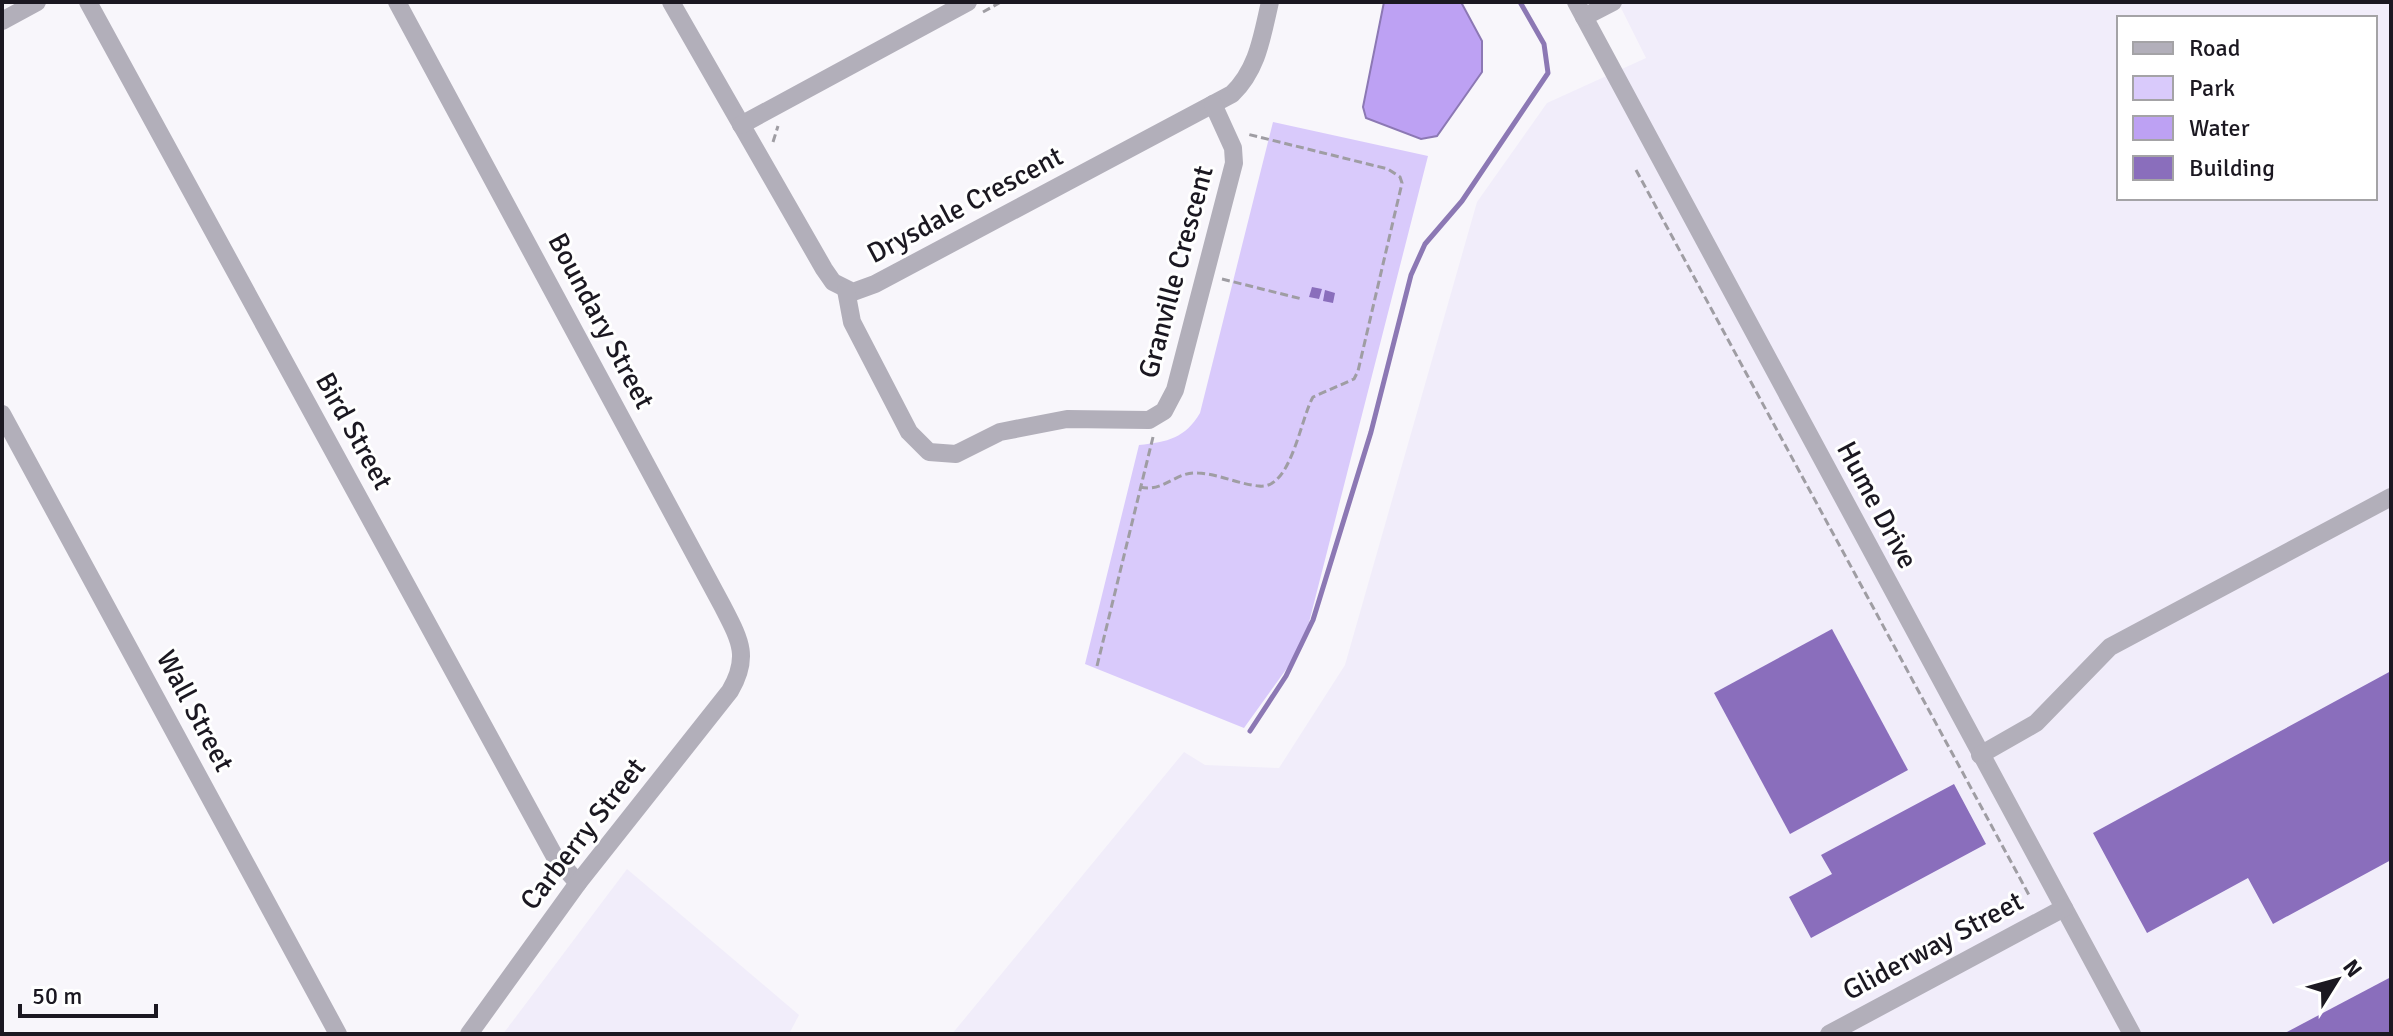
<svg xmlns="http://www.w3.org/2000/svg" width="2393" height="1036" viewBox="0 0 2393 1036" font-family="Signika,sans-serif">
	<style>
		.built { fill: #f1edfa; fill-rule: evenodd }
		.green { fill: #d9cafb }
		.water { fill: #bda1f3; stroke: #8c78b4; stroke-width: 2 }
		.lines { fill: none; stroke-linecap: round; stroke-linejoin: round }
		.stream { stroke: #8c78b4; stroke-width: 5 }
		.building { fill: #8a6ebc }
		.path { stroke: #9f9da3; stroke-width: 3; stroke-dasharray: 8 4; stroke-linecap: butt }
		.minor { stroke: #b2afba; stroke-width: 18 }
		.labels { text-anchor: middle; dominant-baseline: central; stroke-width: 6; stroke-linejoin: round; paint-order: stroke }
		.street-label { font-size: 28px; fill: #1b1821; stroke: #fff }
	</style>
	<rect width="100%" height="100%" fill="#f8f6fb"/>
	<!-- built -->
	<g class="built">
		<path d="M1618 2H2391V1034H952L1184 752 1205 765 1279 768 1345 665 1477 202 1547 103 1646 58ZM2119 18H2375V198H2119Z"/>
		<polygon points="627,869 799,1015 789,1034 503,1034"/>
	</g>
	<!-- green -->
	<path class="green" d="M1273 122 1428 156 1303 646 1244 728 1085 664 1139 445C1168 442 1185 438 1200 413Z"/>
	<!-- water -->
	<polygon class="water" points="1384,2 1461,2 1482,41 1482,72 1437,136 1421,139 1366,118 1363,107"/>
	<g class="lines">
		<!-- stream -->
		<polyline class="stream" points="1250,731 1286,676 1313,620 1371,432 1411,275 1425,244 1462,201 1548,73 1544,44 1520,2"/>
	</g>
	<!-- building -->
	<g class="building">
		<polygon points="1312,287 1322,289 1319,299 1309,297"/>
		<polygon points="1325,290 1335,293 1333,303 1323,301"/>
		<polygon points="1832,629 1908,770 1790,834 1714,693"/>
		<polygon points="2391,671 2391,860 2273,924 2248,878 2147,933 2093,833"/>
		<polygon points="1954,784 1986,844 1811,938 1789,897 1832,874 1821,855"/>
		<polygon points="2391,977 2391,1034 2283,1034"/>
	</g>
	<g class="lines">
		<!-- path -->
		<g class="path">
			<polyline points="983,12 1001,2"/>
			<polyline points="773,142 778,126"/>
			<polyline points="1636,170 2029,895"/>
			<polyline points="1222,279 1302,299"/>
			<path d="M1140 487C1163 493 1176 471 1198 473 1219 474 1238 484 1259 486 1291 490 1300 420 1313 397L1354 379 1358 371 1402 183 1400 177 1388 169 1247 134"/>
			<polyline points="1097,666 1153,437"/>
		</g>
		<!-- minor -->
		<g class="minor">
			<polyline points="88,2 555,857 578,883"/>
			<path d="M397 2 723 607C740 640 750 657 730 691L578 883 469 1034"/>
			<path d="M671 2 824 269 833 282 853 292 875 284 1232 94C1258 69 1262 36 1270 2"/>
			<polyline points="1576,2 2132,1034"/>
			<polyline points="1584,17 1613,2"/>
			<polyline points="2,21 37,2"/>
			<polyline points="741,125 968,2"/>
			<polyline points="846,290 852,322 909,432 929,452 956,454 1000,432 1067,419 1149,420 1164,411 1175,390 1234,163 1233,148 1213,104"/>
			<polyline points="2,414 338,1034"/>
			<polyline points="1980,755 2036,723 2110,647 2391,497"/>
			<polyline points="1829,1034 2064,908"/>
		</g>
	</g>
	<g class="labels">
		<!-- street labels -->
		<g class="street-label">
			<text transform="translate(965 205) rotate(-28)">Drysdale Crescent</text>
			<text transform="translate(1176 272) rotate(-75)">Granville Crescent</text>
			<text transform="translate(601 321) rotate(62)">Boundary Street</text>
			<text transform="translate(354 431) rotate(61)">Bird Street</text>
			<text transform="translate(1877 505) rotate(62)">Hume Drive</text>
			<text transform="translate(195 711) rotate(62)">Wall Street</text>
			<text transform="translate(583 834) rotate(-52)">Carberry Street</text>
			<text transform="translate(1933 946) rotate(-28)">Gliderway Street</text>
		</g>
	</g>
	<!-- border -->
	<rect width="2393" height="1036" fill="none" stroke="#1b1821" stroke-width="8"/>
	<!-- legend -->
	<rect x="2117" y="16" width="260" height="184" fill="#ffffff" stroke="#a4a3a6" stroke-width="2"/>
	<rect x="2133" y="42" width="40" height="12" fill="#b2afba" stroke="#a4a3a6" stroke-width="2"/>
	<text x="2189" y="56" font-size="24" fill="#1b1821">Road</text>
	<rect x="2133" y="76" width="40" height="24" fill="#d9cafb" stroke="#a4a3a6" stroke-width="2"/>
	<text x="2189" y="96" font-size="24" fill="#1b1821">Park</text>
	<rect x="2133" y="116" width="40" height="24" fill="#bda1f3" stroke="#a4a3a6" stroke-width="2"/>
	<text x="2189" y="136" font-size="24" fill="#1b1821">Water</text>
	<rect x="2133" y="156" width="40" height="24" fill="#8a6ebc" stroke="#a4a3a6" stroke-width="2"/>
	<text x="2189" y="176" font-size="24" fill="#1b1821">Building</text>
	<!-- north arrow -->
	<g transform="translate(2337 980) rotate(53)" stroke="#ffffff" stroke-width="6" paint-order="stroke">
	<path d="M0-6L14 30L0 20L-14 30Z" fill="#1b1821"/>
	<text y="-12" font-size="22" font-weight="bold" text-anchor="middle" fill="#1b1821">N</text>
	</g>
	<!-- scale -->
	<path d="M20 1004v12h136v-12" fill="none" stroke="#1b1821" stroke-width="4"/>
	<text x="32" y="1004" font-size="24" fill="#1b1821" stroke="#ffffff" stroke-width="6" paint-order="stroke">50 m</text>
</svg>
